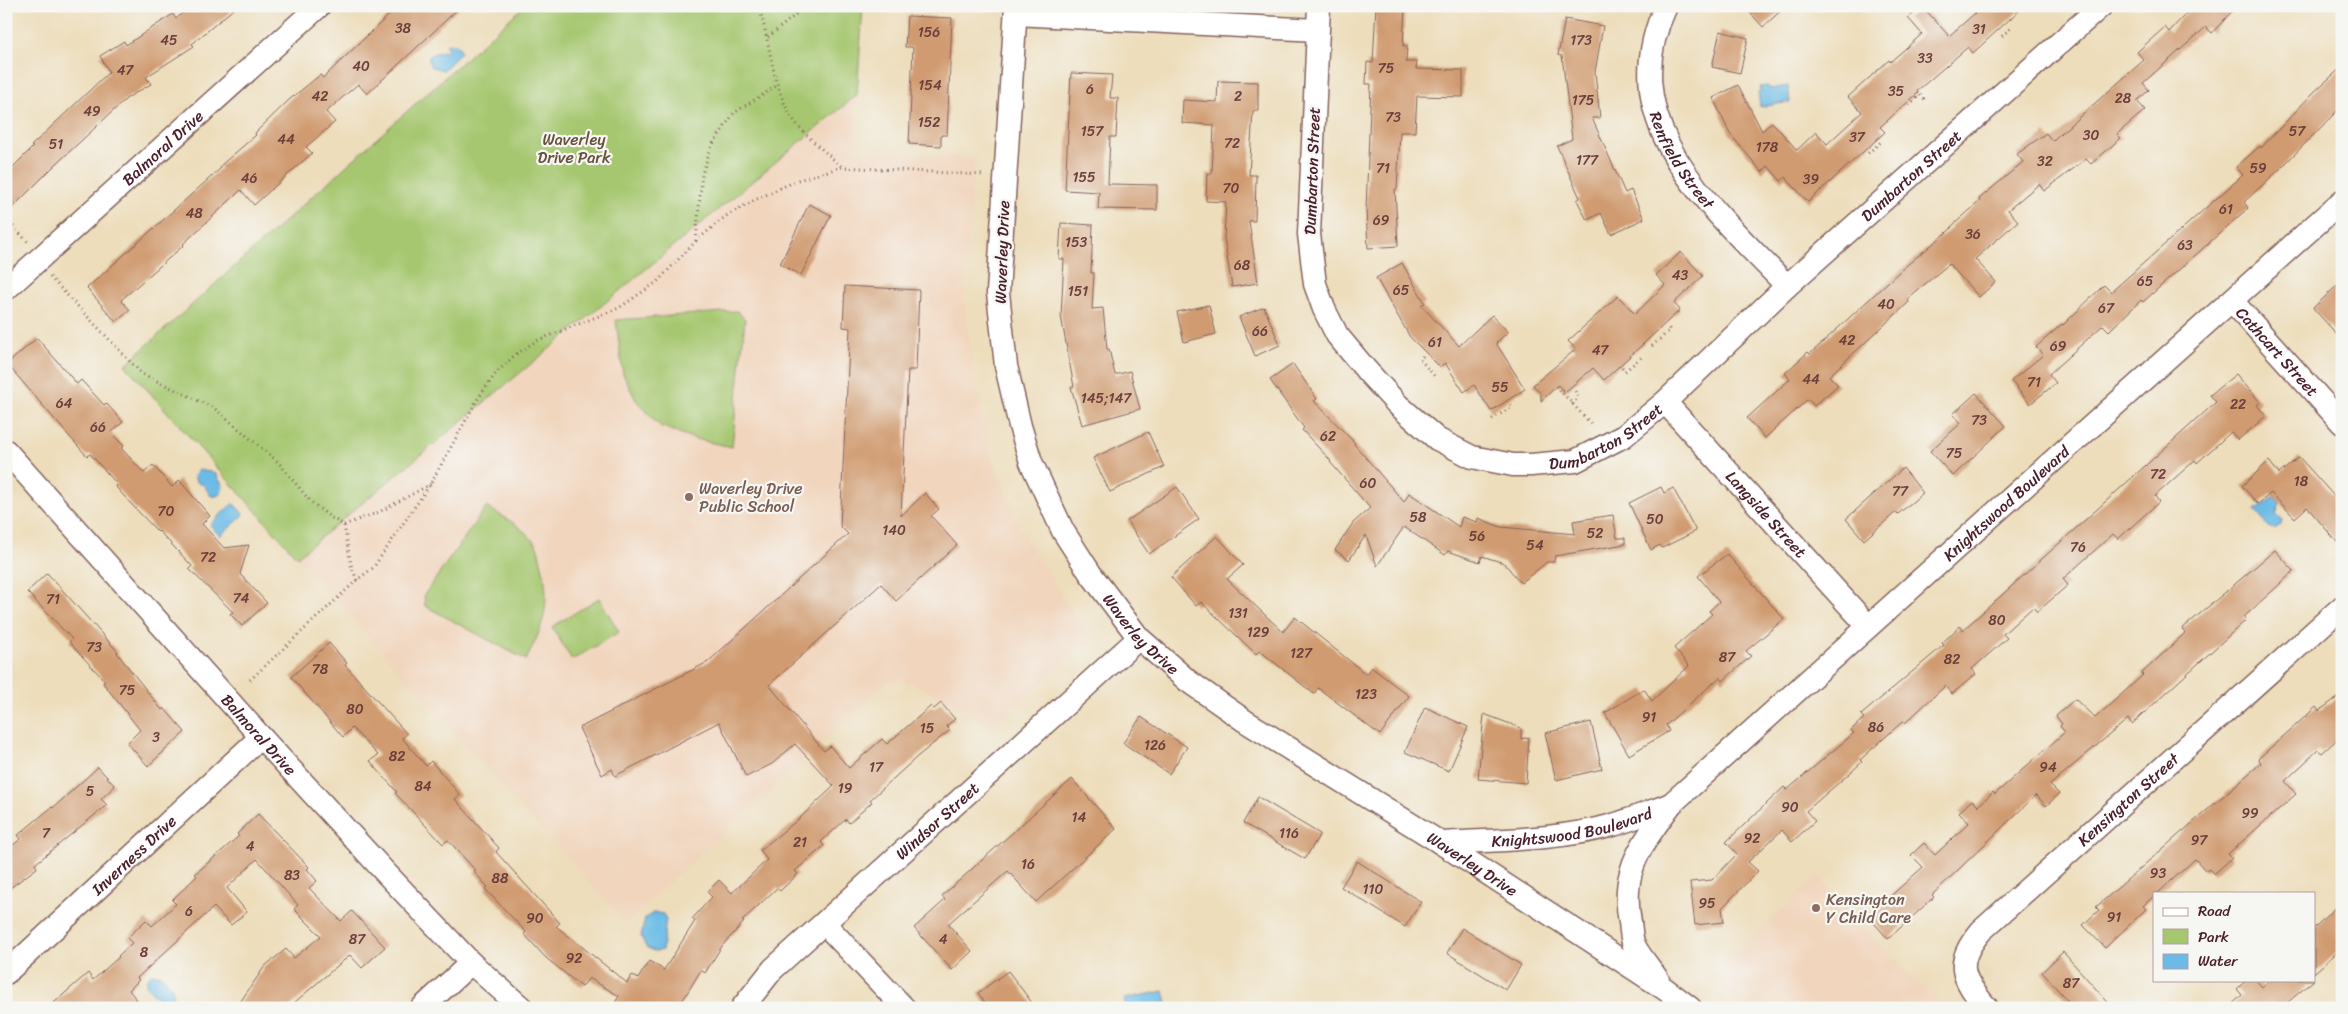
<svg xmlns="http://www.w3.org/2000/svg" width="2348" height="1014" viewBox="0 0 2348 1014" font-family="Sriracha,sans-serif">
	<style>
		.built { fill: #f1d5bd }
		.green { fill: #a6c76f; stroke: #78734d }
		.water { fill: #6bbbe6; stroke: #5a6d88 }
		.building { fill: #d09b71 }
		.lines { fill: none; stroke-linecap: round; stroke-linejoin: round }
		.minor-casing { stroke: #83625d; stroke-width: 25 }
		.path { stroke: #83625d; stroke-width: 3; stroke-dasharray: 1 4; stroke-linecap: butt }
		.minor { stroke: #fff; stroke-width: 22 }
		.education-dot { fill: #8d6e63; stroke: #f6f6f2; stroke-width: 2 }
		.labels { text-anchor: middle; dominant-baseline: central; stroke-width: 4.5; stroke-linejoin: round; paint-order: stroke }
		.number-label { font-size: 14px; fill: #6c3e3c }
		.park-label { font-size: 16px; fill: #66513f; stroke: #f6f6f2 }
		.street-label { font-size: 16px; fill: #4a1f2b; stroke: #f6f6f2 }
		.education-label { font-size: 16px; fill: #785e54; stroke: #f6f6f2; text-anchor: start }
	</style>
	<rect width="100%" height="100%" fill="#f6f6f2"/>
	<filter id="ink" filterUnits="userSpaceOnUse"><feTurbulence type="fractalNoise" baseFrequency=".02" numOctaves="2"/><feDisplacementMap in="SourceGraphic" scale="10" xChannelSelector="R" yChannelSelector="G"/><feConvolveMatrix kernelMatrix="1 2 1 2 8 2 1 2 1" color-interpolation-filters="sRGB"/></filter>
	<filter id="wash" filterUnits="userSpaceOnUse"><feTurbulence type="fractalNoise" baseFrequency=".0096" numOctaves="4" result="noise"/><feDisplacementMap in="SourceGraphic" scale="20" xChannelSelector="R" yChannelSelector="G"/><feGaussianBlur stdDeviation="1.12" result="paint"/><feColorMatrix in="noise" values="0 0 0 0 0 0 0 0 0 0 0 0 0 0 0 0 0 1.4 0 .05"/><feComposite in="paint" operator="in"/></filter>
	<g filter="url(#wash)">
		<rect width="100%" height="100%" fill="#edddbb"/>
		<!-- built -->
		<g class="built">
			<polygon points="857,95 855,150 974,158 964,300 975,383 994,463 1021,531 1090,638 993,727 912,682 887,682 626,923 297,557"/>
			<polygon points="1818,875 1877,942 1945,1008 1746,1008 1711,978"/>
		</g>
		<!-- green -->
		<g class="green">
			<polygon points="524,6 863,6 857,95 297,557 125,365"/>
			<polygon points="737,311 745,319 732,447 695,439 660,426 636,400 623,374 616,320"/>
			<path d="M486 507C504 517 522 526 535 543 539 548 540 558 542 565 551 605 544 625 526 660L425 606 424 595Z"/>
			<polygon points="599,598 619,632 572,660 552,627"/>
		</g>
		<!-- water -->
		<g class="water">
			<path d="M452 43 459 47 461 52 444 70 431 67C423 51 438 54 448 50L446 45Z"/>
			<polygon points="1768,86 1769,89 1788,86 1790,102 1760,107 1758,92 1761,91 1760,87"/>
			<polygon points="199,470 215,473 223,486 221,494 216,496 211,496 204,485 196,482 194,475"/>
			<polygon points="2275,497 2280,504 2276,514 2282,520 2281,525 2274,529 2268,527 2255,510"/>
			<polygon points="233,503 244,515 220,536 210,525"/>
			<polygon points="655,912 663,914 666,919 662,950 656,952 646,947 641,936 645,918"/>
			<polygon points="151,974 160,974 172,987 173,995 169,1001 160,1000 146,986 147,978"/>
			<polygon points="1164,991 1168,1008 1126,1008 1124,999"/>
		</g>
		<g id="blocks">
			<!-- building -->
			<g class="building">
				<polygon points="190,6 237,6 192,44 194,46 146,77 151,84 127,98 52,168 6,214 6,174 33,147 31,146 109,72 100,56 124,41 126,45 173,14 176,19"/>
				<polygon points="404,6 461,6 367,94 358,84 326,112 335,122 306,147 312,153 254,205 241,190 183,244 184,245 121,300 130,310 116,322 87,288 221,168 220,166 256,135 255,133 289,100 320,75 323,78 393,11 396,14"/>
				<polygon points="1376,6 1405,6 1403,46 1407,46 1406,62 1417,62 1416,69 1463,70 1463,97 1417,96 1415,132 1400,132 1397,189 1395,189 1398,246 1368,248 1366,209 1371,84 1366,84 1367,62 1373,63"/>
				<polygon points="1744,6 1786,6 1763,27"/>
				<polygon points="1922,6 1949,36 1983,6 2024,6 1973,53 1968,47 1917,91 1918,93 1880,127 1885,132 1808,202 1785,177 1781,181 1768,166 1762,172 1730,134 1713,98 1738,85 1762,131 1772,122 1797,150 1816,132 1827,144 1862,112 1848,97 1889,60 1890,62 1922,34 1908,18"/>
				<polygon points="2193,6 2237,6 2212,33 2206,27 2143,83 2149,90 2137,101 2145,110 2117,134 2121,138 2091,164 2086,159 2044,191 2039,184 2008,210 2018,221 1975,259 1996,282 1979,297 1949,264 1907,299 1909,302 1829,376 1838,385 1814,406 1808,399 1765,438 1747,418 1790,379 1785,373 1808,352 1810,354 1901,270 1952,228 1951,227 1980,201 1979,199 2023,162 2017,154 2046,133 2052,141 2144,60 2137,52 2165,27 2169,32"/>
				<polygon points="907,16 952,18 947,135 941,135 941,146 909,144 913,47 905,47"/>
				<polygon points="1565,19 1603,26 1595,72 1600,118 1592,118 1625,193 1631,190 1644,219 1611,234 1601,213 1587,220 1577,200 1580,198 1557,146 1572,139 1562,56 1558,55"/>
				<polygon points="1720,31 1748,38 1740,73 1712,67"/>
				<polygon points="2342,67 2342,106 2281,168 2244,202 2248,208 2143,302 2141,300 2109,331 2103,325 2049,374 2056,383 2030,404 2011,381 2043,355 2036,347 2062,324 2063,325 2104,285 2111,292 2243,175 2236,167 2260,146 2261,148 2314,92"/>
				<polygon points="1071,73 1112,75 1110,98 1118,98 1116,137 1110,137 1108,184 1157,185 1157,210 1098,209 1099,192 1065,190"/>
				<polygon points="1218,81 1258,82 1258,111 1253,111 1249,175 1256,175 1255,221 1249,221 1258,283 1232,287 1224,238 1226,202 1206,201 1207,173 1212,174 1214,125 1182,123 1183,100 1217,102"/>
				<polygon points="809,204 831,215 801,275 780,264"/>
				<polygon points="1061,223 1093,225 1091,273 1094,273 1092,309 1103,308 1107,349 1109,349 1115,375 1130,371 1140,409 1082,425 1071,387 1074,387 1061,316 1064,259 1059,259"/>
				<polygon points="1681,252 1703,276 1674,303 1680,310 1604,380 1593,368 1565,392 1558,385 1541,401 1541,394 1533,385 1576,349 1568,341 1618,296 1635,314 1665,285 1656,275"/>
				<polygon points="1402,263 1425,303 1421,305 1459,346 1492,315 1508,332 1496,343 1525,389 1491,411 1474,385 1464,392 1445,363 1440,367 1410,337 1376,278"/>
				<polygon points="2342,281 2342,340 2313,308"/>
				<polygon points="845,286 919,290 916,370 908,370 901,516 925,493 939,509 931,516 957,545 896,601 881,584 769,685 824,751 830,746 849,768 882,739 887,744 931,706 934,709 941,703 955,719 946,726 950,730 918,756 870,800 872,802 849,823 846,819 821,842 824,846 795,871 798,874 780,891 777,888 742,921 744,922 722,946 705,973 701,970 678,1008 612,1008 619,996 589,978 582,987 546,958 524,934 526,932 485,889 488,887 474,872 476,871 448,840 443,844 395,793 397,792 370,761 378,755 352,728 343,737 291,677 329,643 347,663 345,665 407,734 402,738 426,766 431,761 460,795 455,799 499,848 496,852 560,923 556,926 627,983 632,975 638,979 649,961 664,970 695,921 692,919 712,897 707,892 719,880 732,893 767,860 760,850 800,818 834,786 795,744 772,764 746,777 719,722 615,776 612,769 602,775 579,728 708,662 848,534 840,526 850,328 843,327"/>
				<polygon points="1209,305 1216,334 1184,342 1177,312"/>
				<polygon points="1264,307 1280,345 1255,356 1239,317"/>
				<polygon points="37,338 77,384 81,380 104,405 106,403 123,422 111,433 124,446 121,448 144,473 153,465 172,487 179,480 210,516 202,524 224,548 249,545 240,574 267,603 242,626 230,614 233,612 189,569 192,566 159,531 158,532 132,505 115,486 117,484 90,454 87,456 69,436 7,364"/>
				<polygon points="1293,364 1317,399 1314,401 1355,443 1354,444 1404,502 1409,493 1459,527 1462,517 1477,522 1478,518 1501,527 1575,534 1573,521 1613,515 1617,538 1625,538 1625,544 1555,556 1554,562 1547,562 1521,583 1504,563 1482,556 1480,562 1448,551 1445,555 1404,527 1377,566 1366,535 1349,560 1335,550 1353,523 1370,508 1330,462 1331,461 1302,430 1304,428 1270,380"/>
				<polygon points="2236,374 2260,402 2257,405 2266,416 2238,440 2231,432 2197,463 2195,460 2155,496 2159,502 2118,539 2113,534 2063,579 2068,585 2037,612 2033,607 2003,634 2007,638 1972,669 1976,674 1952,694 1945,686 1905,723 1903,721 1860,760 1862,762 1850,773 1806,811 1815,821 1792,842 1782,830 1748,862 1758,871 1722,908 1724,922 1695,925 1690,882 1712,880 1737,854 1726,842 1784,787 1787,790 1854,733 1851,730 1864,718 1861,715 1944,645 1942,643 1960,626 1963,630 2003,594 2216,402 2210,395"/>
				<polygon points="1976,393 2006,426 1953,476 1930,451 1961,423 1953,414"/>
				<polygon points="1148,432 1164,467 1110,492 1093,458"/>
				<polygon points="2299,457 2342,505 2342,548 2307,507 2295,518 2271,493 2258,504 2242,486 2269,461 2279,474"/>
				<polygon points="1903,468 1923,493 1898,514 1896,512 1864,540 1846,519"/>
				<polygon points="1177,487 1199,519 1149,554 1127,521"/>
				<polygon points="1661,487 1664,493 1673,488 1696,531 1662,548 1660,545 1651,550 1629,503"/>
				<polygon points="1217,536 1243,565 1227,579 1283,632 1295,617 1366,674 1371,667 1409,696 1380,735 1318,688 1314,694 1260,651 1256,654 1201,602 1196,606 1171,577"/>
				<polygon points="2275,550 2294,571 2244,617 2246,620 2132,724 2128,719 2050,785 2059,794 2046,806 2036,795 1932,895 1934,897 1888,939 1868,916 1923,867 1911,855 1924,843 1935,855 1969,823 1959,812 1972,800 1978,806 1993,792 1995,794 2065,732 2060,726 2062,724 2056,716 2075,699 2095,718 2143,675 2141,674 2185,633 2182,629"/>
				<polygon points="1727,554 1784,619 1746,651 1751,656 1723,681 1720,677 1666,725 1669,731 1629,755 1605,713 1644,689 1652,701 1689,666 1674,648 1712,614 1709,611 1719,602 1698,576"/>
				<polygon points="47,573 118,652 117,653 162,710 164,708 185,732 148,766 127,743 140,730 103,683 105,681 69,642 72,639 27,592"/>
				<polygon points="2342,694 2342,735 2322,753 2318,750 2285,781 2296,794 2228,854 2232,858 2214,874 2209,869 2206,871 2195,859 2158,893 2154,893 2154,896 2143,906 2146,909 2105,948 2083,925 2099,910 2096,907 2261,763 2258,759 2316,707 2319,711"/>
				<polygon points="1425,707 1468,727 1449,771 1405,752"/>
				<polygon points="1484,714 1521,728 1521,739 1529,737 1526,783 1478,779"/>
				<polygon points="1141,717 1187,747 1169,774 1123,743"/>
				<polygon points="1591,722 1602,769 1556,780 1545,733"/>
				<polygon points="98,767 115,786 101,799 107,805 35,864 37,868 6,891 6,850 21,839 18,835 52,807 53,808"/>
				<polygon points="1072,779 1116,829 1036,902 1008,871 948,924 972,951 952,970 914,928 945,900 942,896"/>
				<polygon points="1258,797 1320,834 1305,859 1243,823"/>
				<polygon points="258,814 309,867 307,869 317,881 309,888 341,921 352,911 385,947 362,968 350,955 288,1008 236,1008 265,966 286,949 294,958 321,936 294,909 298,905 257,859 227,888 247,912 231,925 214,907 137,978 139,980 129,990 137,1000 128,1008 48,1008 88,973 93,980 119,957 118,956 132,943 127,938 146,920 152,926 176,904 172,900 197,876 195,874 239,836 237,834"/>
				<polygon points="1357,861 1421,902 1405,927 1341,887"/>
				<polygon points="2342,901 2342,948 2314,973 2314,928"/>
				<polygon points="1462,928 1521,965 1506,990 1447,953"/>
				<polygon points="2063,952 2113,1008 2074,1008 2042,972"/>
				<polygon points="1008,971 1036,1008 989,1008 978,993"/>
				<polygon points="2246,980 2256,980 2262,987 2270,980 2314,980 2281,1008 2228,1008 2242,995 2237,989"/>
			</g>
		</g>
	</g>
	<g filter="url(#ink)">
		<use href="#blocks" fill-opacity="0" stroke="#83625d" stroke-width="1"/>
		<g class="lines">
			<!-- minor casing -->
			<g class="minor-casing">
				<g id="minor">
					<path id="s1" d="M1016 6 998 293 1006 366 1020 426 1031 462 1063 531 1090 573 1139 638 1188 681 1245 721 1441 843 1665 989 1690 1008"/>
					<path id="s2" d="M1319 6 1309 234 1315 284 1324 309 1337 335 1367 371 1398 405 1437 439 1472 457 1513 465H1531L1575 461 1624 436 1665 402 1787 286 2101 6"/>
					<path id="s3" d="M1666 6C1610 125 1713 208 1787 286"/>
					<polyline points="1016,14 1317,30"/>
					<path id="s4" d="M6 289 319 6"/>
					<path id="s5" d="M2232 301 2342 423"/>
					<path id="s6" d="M1665 402 1868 626"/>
					<path id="s7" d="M6 451 261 737 383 870 471 963 522 1008"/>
					<path id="s8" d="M1441 843C1495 840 1562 840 1613 825 1633 819 1652 811 1671 804"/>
					<polyline points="824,923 904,1008"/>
					<path id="s9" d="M6 973 261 737"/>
					<path id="s10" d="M1658 980C1651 969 1640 957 1634 945 1631 938 1631 929 1630 922 1620 869 1642 845 1671 804L2342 201"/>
					<polyline points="422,1008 471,963"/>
					<path id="s11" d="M742 1008 773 969 1139 638"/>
					<path id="s12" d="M1987 1008C1961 978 1954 963 1981 931L2342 607"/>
				</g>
			</g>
			<!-- path -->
			<g class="path">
				<path d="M758 6C771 41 771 84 791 116 803 135 826 152 842 167"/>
				<polyline points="2002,36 2012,27"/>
				<polyline points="768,37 793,17 802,6"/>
				<polyline points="1909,105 1920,95 1926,101"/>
				<polyline points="1868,153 1882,141"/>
				<polyline points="6,219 28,242"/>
				<polyline points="696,241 702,174 712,145 734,113 778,85"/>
				<polyline points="50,277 142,374 214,408 278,462 310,501 330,517 344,525 351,565 357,580"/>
				<polyline points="1652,346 1670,330 1667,326"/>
				<polyline points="1423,356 1420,359 1436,378"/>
				<polyline points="1622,367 1625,371 1643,356"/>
				<polyline points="1556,386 1593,426"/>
				<polyline points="1572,404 1578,398 1575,391"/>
				<polyline points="1492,419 1512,407 1509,402"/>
				<polyline points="344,525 379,512 431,484"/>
				<polyline points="250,680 357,580 373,568 431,483 477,400 496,373 515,355 536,341 619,308 657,282 696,241 726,216 757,199 798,180 842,167 985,175"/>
			</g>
			<!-- minor -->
			<use href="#minor" class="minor"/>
		</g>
	</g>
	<!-- markers -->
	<g class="education-dot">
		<circle cx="689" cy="497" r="5"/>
		<circle cx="1816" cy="908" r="5"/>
	</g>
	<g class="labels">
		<!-- number labels -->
		<g class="number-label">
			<text x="403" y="28">38</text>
			<text x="1979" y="29">31</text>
			<text x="929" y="32">156</text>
			<text x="169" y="40">45</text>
			<text x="1581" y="40">173</text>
			<text x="1925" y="58">33</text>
			<text x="361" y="66">40</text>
			<text x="1386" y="68">75</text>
			<text x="125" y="70">47</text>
			<text x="930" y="85">154</text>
			<text x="1090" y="89">6</text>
			<text x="1896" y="91">35</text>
			<text x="320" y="96">42</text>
			<text x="1238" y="96">2</text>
			<text x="2123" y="98">28</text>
			<text x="1583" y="100">175</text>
			<text x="92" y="111">49</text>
			<text x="1393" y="117">73</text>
			<text x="929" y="122">152</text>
			<text x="1092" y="131">157</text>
			<text x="2297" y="131">57</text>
			<text x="2091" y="135">30</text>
			<text x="1857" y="137">37</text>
			<text x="286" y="139">44</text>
			<text x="1232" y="143">72</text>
			<text x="56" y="144">51</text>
			<text x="1767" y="147">178</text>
			<text x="1587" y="160">177</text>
			<text x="2045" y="161">32</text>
			<text x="1383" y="168">71</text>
			<text x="2258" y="168">59</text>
			<text x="1084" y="177">155</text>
			<text x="249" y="178">46</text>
			<text x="1811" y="179">39</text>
			<text x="1231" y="188">70</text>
			<text x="2226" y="209">61</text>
			<text x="194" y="213">48</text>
			<text x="1381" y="220">69</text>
			<text x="1973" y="234">36</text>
			<text x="1076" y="242">153</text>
			<text x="2185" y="245">63</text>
			<text x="1242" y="265">68</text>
			<text x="1680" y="275">43</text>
			<text x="2145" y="281">65</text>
			<text x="1401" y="290">65</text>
			<text x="1078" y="291">151</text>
			<text x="1886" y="304">40</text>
			<text x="2106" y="308">67</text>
			<text x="1260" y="331">66</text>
			<text x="1847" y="340">42</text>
			<text x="1435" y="342">61</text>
			<text x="2058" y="346">69</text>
			<text x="1600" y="350">47</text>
			<text x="1811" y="379">44</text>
			<text x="2034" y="382">71</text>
			<text x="1500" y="387">55</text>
			<text x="1106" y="398">145;147</text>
			<text x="64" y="403">64</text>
			<text x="2238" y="404">22</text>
			<text x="1979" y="420">73</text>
			<text x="98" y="427">66</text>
			<text x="1328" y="436">62</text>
			<text x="1954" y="453">75</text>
			<text x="2158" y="474">72</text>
			<text x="2301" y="481">18</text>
			<text x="1368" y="483">60</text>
			<text x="1900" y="491">77</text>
			<text x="166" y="511">70</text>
			<text x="1418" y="517">58</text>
			<text x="1655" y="519">50</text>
			<text x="894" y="530">140</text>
			<text x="1595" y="533">52</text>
			<text x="1477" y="536">56</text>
			<text x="1535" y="545">54</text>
			<text x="2078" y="547">76</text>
			<text x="208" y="557">72</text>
			<text x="241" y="598">74</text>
			<text x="53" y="599">71</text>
			<text x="1238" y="613">131</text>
			<text x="1997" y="620">80</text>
			<text x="1258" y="632">129</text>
			<text x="94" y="647">73</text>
			<text x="1301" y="653">127</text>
			<text x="1727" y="657">87</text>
			<text x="1952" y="659">82</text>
			<text x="320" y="669">78</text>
			<text x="127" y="690">75</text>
			<text x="1366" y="694">123</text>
			<text x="355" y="709">80</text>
			<text x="1649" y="717">91</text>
			<text x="1876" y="727">86</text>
			<text x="927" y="728">15</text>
			<text x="156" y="737">3</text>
			<text x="1155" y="745">126</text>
			<text x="397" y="756">82</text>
			<text x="876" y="767">17</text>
			<text x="2048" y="767">94</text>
			<text x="423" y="786">84</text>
			<text x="845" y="788">19</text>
			<text x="90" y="791">5</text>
			<text x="1790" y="807">90</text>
			<text x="2250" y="813">99</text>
			<text x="1079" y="817">14</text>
			<text x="46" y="833">7</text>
			<text x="1289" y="833">116</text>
			<text x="1752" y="838">92</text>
			<text x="2199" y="840">97</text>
			<text x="800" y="842">21</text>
			<text x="250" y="846">4</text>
			<text x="1028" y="864">16</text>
			<text x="2158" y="873">93</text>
			<text x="292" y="875">83</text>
			<text x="500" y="878">88</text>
			<text x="1373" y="889">110</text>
			<text x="1707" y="903">95</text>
			<text x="189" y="911">6</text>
			<text x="2114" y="917">91</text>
			<text x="535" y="918">90</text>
			<text x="357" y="939">87</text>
			<text x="943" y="939">4</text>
			<text x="144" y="952">8</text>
			<text x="574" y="958">92</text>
			<text x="2071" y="983">87</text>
		</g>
		<!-- park labels -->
		<g class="park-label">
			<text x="574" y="139">Waverley<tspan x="574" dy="18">Drive Park</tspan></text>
		</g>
		<!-- street labels -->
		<g class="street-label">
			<text stroke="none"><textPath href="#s4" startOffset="211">Balmoral Drive</textPath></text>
			<text stroke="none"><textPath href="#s3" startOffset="164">Renfield Street</textPath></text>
			<text transform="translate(1312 171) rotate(-88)">Dumbarton Street</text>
			<text stroke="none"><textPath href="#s2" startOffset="1065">Dumbarton Street</textPath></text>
			<text transform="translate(1002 252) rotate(-88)">Waverley Drive</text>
			<text stroke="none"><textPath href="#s5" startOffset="68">Cathcart Street</textPath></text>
			<text stroke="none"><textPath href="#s2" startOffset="660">Dumbarton Street</textPath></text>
			<text stroke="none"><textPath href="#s10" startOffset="646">Knightswood Boulevard</textPath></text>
			<text stroke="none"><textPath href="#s6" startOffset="151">Langside Street</textPath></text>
			<text stroke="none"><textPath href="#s1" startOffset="666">Waverley Drive</textPath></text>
			<text stroke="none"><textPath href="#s7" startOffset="380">Balmoral Drive</textPath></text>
			<text stroke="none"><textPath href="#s12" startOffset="286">Kensington Street</textPath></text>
			<text stroke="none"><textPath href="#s11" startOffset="271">Windsor Street</textPath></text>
			<text stroke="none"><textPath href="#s8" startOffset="132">Knightswood Boulevard</textPath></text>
			<text stroke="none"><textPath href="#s9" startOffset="174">Inverness Drive</textPath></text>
			<text stroke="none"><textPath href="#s1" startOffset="1071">Waverley Drive</textPath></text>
		</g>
		<!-- education labels -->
		<g class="education-label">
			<text x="699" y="488">Waverley Drive<tspan x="699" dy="18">Public School</tspan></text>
			<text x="1826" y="899">Kensington<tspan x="1826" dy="18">Y Child Care</tspan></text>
		</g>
	</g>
	<!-- margin -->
	<rect width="2348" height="1014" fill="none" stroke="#f6f6f2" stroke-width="25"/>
	<!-- legend -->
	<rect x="2153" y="892" width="162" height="90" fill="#f6f6f2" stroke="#b1a0a2"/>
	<rect x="2163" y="908" width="25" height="8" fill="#ffffff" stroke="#b1a0a2"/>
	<text x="2198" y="916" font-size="15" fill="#4a1f2b">Road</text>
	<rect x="2163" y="929" width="25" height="15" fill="#a6c76f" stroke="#b1a0a2"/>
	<text x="2198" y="942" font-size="15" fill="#4a1f2b">Park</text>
	<rect x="2163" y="954" width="25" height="15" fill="#6bbbe6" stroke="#b1a0a2"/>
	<text x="2198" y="966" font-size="15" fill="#4a1f2b">Water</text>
</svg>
